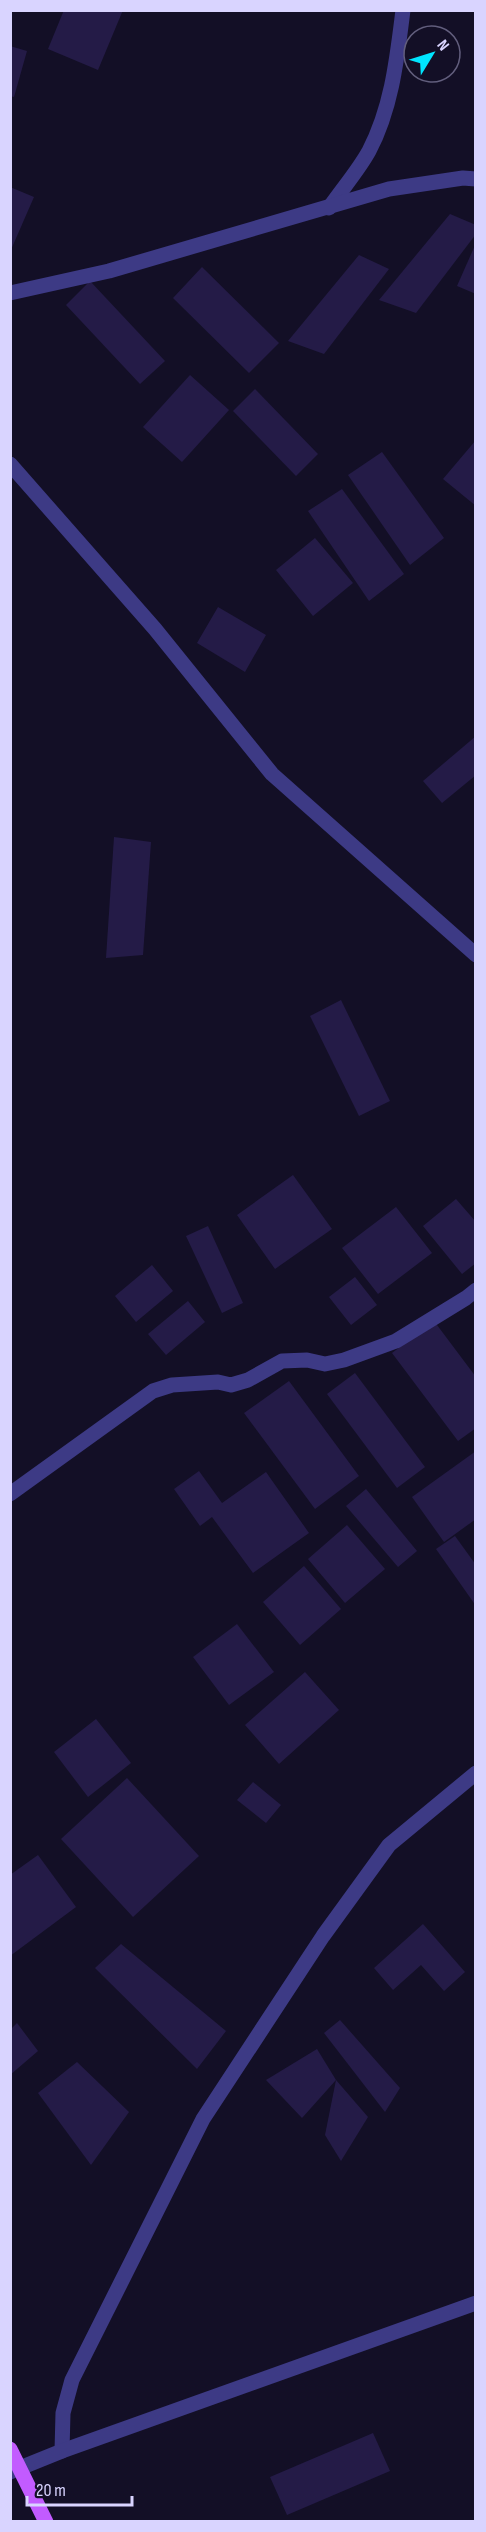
<svg xmlns="http://www.w3.org/2000/svg" width="486" height="2532" viewBox="0 0 486 2532" font-family="'Sofia Sans Condensed',sans-serif">
	<style>
		.building { fill: #241b47 }
		.lines { fill: none; stroke-linecap: round; stroke-linejoin: round }
		.minor { stroke: #3d3a85; stroke-width: 15 }
		.major { stroke: #c25bff; stroke-width: 15 }
	</style>
	<rect width="100%" height="100%" fill="#130f26"/>
	<!-- building -->
	<g class="building">
		<polygon points="64,10 123,10 98,70 48,49"/>
		<polygon points="10,46 27,51 14,97 10,96"/>
		<polygon points="10,187 34,197 10,252"/>
		<polygon points="450,214 476,225 476,234 416,313 379,300"/>
		<polygon points="476,243 476,294 457,286"/>
		<polygon points="359,255 389,269 324,354 288,341"/>
		<polygon points="202,267 279,343 249,373 173,298"/>
		<polygon points="90,281 165,361 140,384 66,305"/>
		<polygon points="190,375 229,410 182,462 143,427"/>
		<polygon points="255,389 318,454 296,476 233,411"/>
		<polygon points="476,440 476,506 443,479"/>
		<polygon points="382,452 444,538 410,565 348,475"/>
		<polygon points="342,489 404,574 369,601 308,511"/>
		<polygon points="315,538 353,583 313,616 276,570"/>
		<polygon points="218,607 266,635 245,672 197,643"/>
		<polygon points="476,736 476,775 442,803 423,781"/>
		<polygon points="114,837 151,842 143,955 106,958"/>
		<polygon points="341,1000 390,1101 359,1116 310,1016"/>
		<polygon points="293,1175 332,1229 275,1269 237,1215"/>
		<polygon points="456,1199 476,1222 476,1263 462,1274 423,1226"/>
		<polygon points="396,1207 432,1253 378,1294 342,1248"/>
		<polygon points="208,1226 243,1303 222,1313 186,1236"/>
		<polygon points="152,1265 173,1291 136,1322 115,1296"/>
		<polygon points="355,1277 377,1305 351,1325 329,1297"/>
		<polygon points="188,1301 205,1322 166,1355 148,1334"/>
		<polygon points="434,1321 476,1377 476,1428 458,1441 392,1353"/>
		<polygon points="355,1373 425,1467 397,1488 327,1394"/>
		<polygon points="289,1381 359,1476 315,1509 244,1413"/>
		<polygon points="476,1451 476,1519 444,1542 412,1497"/>
		<polygon points="199,1471 222,1503 266,1472 309,1533 253,1573 212,1517 200,1526 174,1489"/>
		<polygon points="366,1489 417,1551 398,1567 346,1506"/>
		<polygon points="347,1525 385,1569 345,1603 308,1559"/>
		<polygon points="455,1536 476,1565 476,1606 436,1549"/>
		<polygon points="304,1566 341,1609 300,1645 263,1602"/>
		<polygon points="237,1624 274,1672 229,1705 193,1657"/>
		<polygon points="305,1672 339,1710 279,1764 245,1725"/>
		<polygon points="96,1719 131,1763 88,1797 54,1752"/>
		<polygon points="127,1778 199,1856 133,1917 61,1839"/>
		<polygon points="253,1782 281,1805 266,1823 237,1800"/>
		<polygon points="38,1855 76,1907 10,1956 10,1875"/>
		<polygon points="423,1924 465,1972 444,1991 421,1965 393,1990 374,1968"/>
		<polygon points="121,1944 226,2031 197,2069 95,1968"/>
		<polygon points="340,2020 400,2088 385,2112 324,2033"/>
		<polygon points="17,2023 38,2051 10,2075 10,2030"/>
		<polygon points="317,2049 336,2080 302,2118 266,2080"/>
		<polygon points="77,2062 129,2112 91,2165 38,2093"/>
		<polygon points="336,2080 368,2117 341,2161 325,2135"/>
		<polygon points="373,2433 390,2471 287,2515 270,2477"/>
	</g>
	<g class="lines">
		<!-- minor -->
		<g class="minor">
			<path d="M329 208C342 189 358 171 369 151 392 107 397 58 403 10"/>
			<polyline points="10,293 109,271 389,189 463,178 476,179"/>
			<polyline points="10,464 155,629 272,774 476,955"/>
			<polyline points="10,1494 153,1391 172,1385 218,1382 231,1385 248,1380 282,1361 307,1360 325,1364 344,1360 396,1341 466,1298 476,1290"/>
			<polyline points="62,2451 63,2413 72,2380 203,2119 323,1936 389,1845 476,1773"/>
			<polyline points="10,2472 62,2451 476,2303"/>
		</g>
		<!-- major -->
		<polyline class="major" points="10,2449 46,2522"/>
	</g>
	<!-- border -->
	<rect width="486" height="2532" fill="none" stroke="#d9d4ff" stroke-width="24"/>
	<!-- north arrow -->
	<g transform="translate(432 54) rotate(52)"><circle r="28" fill="#130f26" stroke="#625e7d" stroke-width="1.5"/>
	<path d="M0-4.5L10 22L0 15L-10 22Z" fill="#00e5ff"/>
	<text y="-9" font-size="16" font-weight="bold" text-anchor="middle" fill="#d9d4ff">N</text>
	</g>
	<!-- scale -->
	<path d="M27 2496v9h105v-9" fill="none" stroke="#d9d4ff" stroke-width="3"/>
	<text x="36" y="2496" font-size="18" fill="#d9d4ff" stroke="#130f26" stroke-width="4.5" paint-order="stroke">20 m</text>
</svg>
